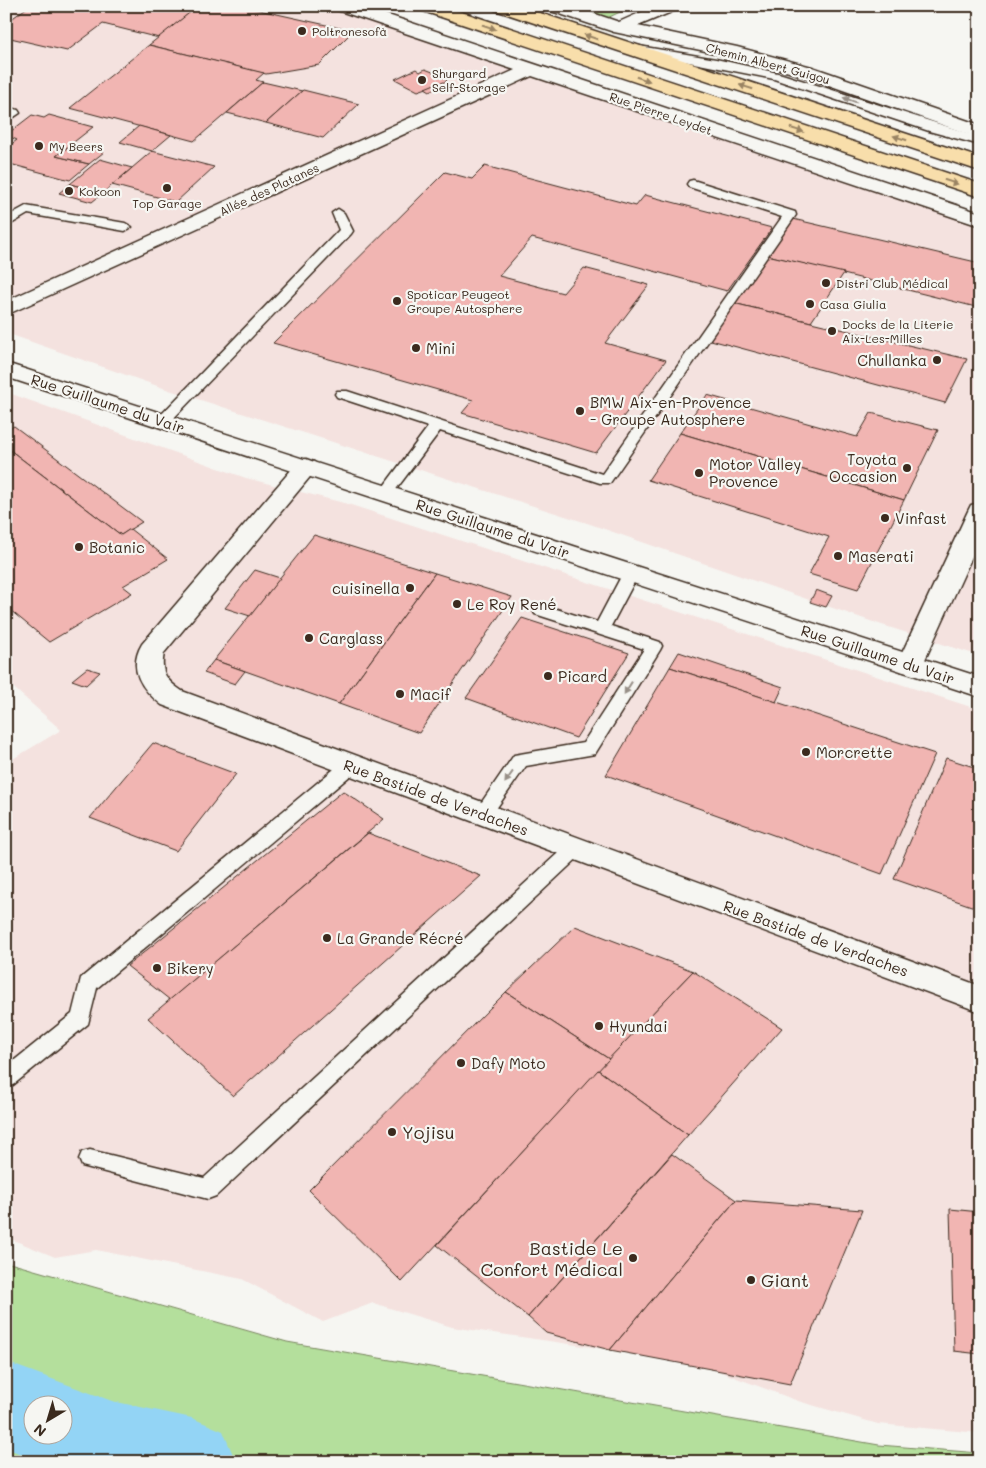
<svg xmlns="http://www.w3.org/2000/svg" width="986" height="1468" viewBox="0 0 986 1468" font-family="Mali,sans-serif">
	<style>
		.built { fill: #f4e2df }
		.green { fill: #b4df9c; stroke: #78845d; fill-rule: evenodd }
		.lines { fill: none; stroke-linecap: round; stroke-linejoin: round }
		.river { fill: #93d4f5; fill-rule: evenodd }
		.building { fill: #f1b5b2; stroke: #3b2a1e }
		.service-casing { stroke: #3b2a1e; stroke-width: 3 }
		.minor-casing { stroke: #3b2a1e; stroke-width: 3 }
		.secondary-casing { stroke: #3b2a1e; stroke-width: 3 }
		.trunk-casing { stroke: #3b2a1e; stroke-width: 3 }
		.service { fill: #f6f6f2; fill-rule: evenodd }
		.minor { fill: #f6f6f2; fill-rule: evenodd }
		.secondary { fill: #f6f6f2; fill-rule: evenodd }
		.trunk { fill: #f8deab; fill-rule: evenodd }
		.oneway { fill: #9a8464 }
		.oneway2 { fill: #989088 }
		.poi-dot { fill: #3b2a1e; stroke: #f6f6f2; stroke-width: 2 }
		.labels { text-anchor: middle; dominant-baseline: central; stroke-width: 4.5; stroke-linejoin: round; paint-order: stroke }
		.far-poi-label { font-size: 12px; fill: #3b2a1e; stroke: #f6f6f2; text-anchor: start }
		.far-street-label { font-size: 12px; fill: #3b2a1e; stroke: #f6f6f2 }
		.poi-label { font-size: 15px; fill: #3b2a1e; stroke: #f6f6f2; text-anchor: start }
		.street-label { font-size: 15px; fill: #3b2a1e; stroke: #f6f6f2 }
		.near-poi-label { font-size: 18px; fill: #3b2a1e; stroke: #f6f6f2; text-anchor: start }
	</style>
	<rect width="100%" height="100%" fill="#f6f6f2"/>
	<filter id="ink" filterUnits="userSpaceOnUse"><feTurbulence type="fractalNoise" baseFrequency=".02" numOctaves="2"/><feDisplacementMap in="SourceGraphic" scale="10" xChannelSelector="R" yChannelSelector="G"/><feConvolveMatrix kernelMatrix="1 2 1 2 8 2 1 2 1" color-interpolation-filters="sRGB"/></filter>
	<g filter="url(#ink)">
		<!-- built -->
		<g class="built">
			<polygon points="6,6 328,6 559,81 980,226 980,656 879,624 587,523 166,389 6,333"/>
			<polygon points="6,392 246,478 348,504 980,710 980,1433 878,1424 798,1401 694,1362 452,1327 373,1303 323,1322 242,1279 96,1250 55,1257 6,1237 6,763 61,730 6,681"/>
		</g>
		<!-- green -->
		<g class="green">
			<polygon points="572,6 633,6 605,19"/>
			<path d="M6 1262 287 1342 879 1445 980 1453V1462H6ZM32 1406H62V1436H32Z"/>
		</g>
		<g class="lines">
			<!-- river -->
			<path class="river" d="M6 1362 112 1401 192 1418 223 1431 236 1462H41L6 1448ZM32 1406H62V1436H32Z"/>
		</g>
		<!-- building -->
		<g class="building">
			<polygon points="29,6 198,6 159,38 103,24 67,51 6,37 6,23"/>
			<polygon points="198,6 241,6 353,31 319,65 266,74 149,45"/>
			<polygon points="149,45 264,73 256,80 263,82 194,141 70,108"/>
			<polygon points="416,69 420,72 425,69 443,76 447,81 418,91 395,79"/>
			<polygon points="263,82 302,91 266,123 227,113"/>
			<polygon points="437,83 441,86 430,91 425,88"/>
			<polygon points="303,90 359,104 323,138 266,123"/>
			<polygon points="32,115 44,118 49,115 93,127 56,156 89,164 70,180 6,163 6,148 17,140 6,135"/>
			<polygon points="139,126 171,135 152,151 120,142"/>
			<polygon points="72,144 104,152 89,164 56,156"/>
			<polygon points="152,151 214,167 176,202 112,185"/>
			<polygon points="100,159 132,168 103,193 70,184"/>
			<polygon points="485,166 636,206 645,195 772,228 727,291 532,238 499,276 563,293 584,268 649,285 605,343 666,360 596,453 462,413 473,400 273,343 445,172 472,179"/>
			<polygon points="70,184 103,193 92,202 59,193"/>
			<polygon points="793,219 980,263 980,308 767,255"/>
			<polygon points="767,255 844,273 811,322 729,302"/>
			<polygon points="729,302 811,322 967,359 945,403 707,339"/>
			<polygon points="707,395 857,437 871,413 938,430 904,500 680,433"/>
			<polygon points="14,426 142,522 121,535 6,447 6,430"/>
			<polygon points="680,433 904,500 858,589 809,574 829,537 648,480"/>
			<polygon points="6,447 121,535 130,529 168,559 123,586 132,593 49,642 10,610 6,612"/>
			<polygon points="314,535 435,573 339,704 214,660"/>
			<polygon points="255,570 280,578 250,616 225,608"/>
			<polygon points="435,573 512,597 419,733 339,704"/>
			<polygon points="816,590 832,596 826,607 810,602"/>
			<polygon points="522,618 629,653 576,738 466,698"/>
			<polygon points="679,652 783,687 776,702 670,667"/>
			<polygon points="214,660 245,671 235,684 204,673"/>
			<polygon points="670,667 935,754 882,874 606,775"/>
			<polygon points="87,668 100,672 86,685 72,680"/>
			<polygon points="153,743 236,774 176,851 90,818"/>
			<polygon points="946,758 980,769 980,909 894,879"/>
			<polygon points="343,791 384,819 170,1000 127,966"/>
			<polygon points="368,833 481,876 233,1096 148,1018"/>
			<polygon points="575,926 693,971 609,1059 506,992"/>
			<polygon points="693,971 782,1028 688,1135 598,1070"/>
			<polygon points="506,992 609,1059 402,1282 309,1190"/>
			<polygon points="598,1070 688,1135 528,1317 437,1245"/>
			<polygon points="672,1154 736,1200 610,1350 546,1333 528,1317"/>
			<polygon points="736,1200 862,1210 790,1384 610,1350"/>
			<polygon points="950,1209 980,1212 980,1354 954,1351"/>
		</g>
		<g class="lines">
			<!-- service casing -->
			<g class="service-casing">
				<g id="service">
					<polygon points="633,45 716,59 782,74 980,137 980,145 929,131 774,79 629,50 629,46"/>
					<polygon points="6,107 18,110 20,113 14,117 6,115"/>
					<polygon points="693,180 795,212 796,215 610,483 600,483 440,431 391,496 381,496 378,493 381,490 428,427 337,397 335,394 337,391 347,391 602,474 782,217 689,187 687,184 689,181"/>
					<polygon points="26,206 125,223 132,227 125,231 28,214 6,227 6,217"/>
					<polygon points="338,209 344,213 353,231 351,234 168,424 158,424 156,421 158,418 339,230 332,213"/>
					<polygon points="631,568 637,569 639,573 611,626 660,642 662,646 660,650 595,754 526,766 489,819 483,821 477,819 474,814 477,809 514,755 583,743 644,649 535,614 533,610 535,606 541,604 597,622 625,569"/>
					<polygon points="351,758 357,760 360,765 357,770 97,988 88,1024 13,1085 6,1088 6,1067 72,1014 81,978 345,760"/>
					<polygon points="576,841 583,843 585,848 583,853 216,1196 208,1199 82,1166 79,1159 82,1152 90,1150 204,1178 569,843"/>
				</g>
			</g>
			<!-- minor casing -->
			<g class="minor-casing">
				<g id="minor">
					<polygon points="334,6 361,6 980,213 980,226 532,76 6,315 6,301 515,70 337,10"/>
					<polygon points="545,6 572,6 619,22 655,6 679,6 676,10 638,26 737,47 812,67 980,125 980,138 800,75 734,57 614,32 548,10"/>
					<path d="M306 459 314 462 318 467 314 472 164 653C160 673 166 680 182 691L980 986V1012L162 705C142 690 127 669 142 644L298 462Z"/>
					<polygon points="980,503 980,539 923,664 919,671 910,673 901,671 897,664 968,511 971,505"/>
				</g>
			</g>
			<!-- secondary casing -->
			<g class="secondary-casing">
				<polygon id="secondary" points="6,363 980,677 980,697 6,377"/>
			</g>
			<!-- trunk casing -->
			<g class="trunk-casing">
				<g id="trunk">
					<polygon points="417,6 444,6 980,184 980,197 420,10"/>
					<polygon points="492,6 519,6 980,158 980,171 495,10"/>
				</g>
			</g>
			<!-- service -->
			<use href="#service" class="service"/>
			<!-- minor -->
			<use href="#minor" class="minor"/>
			<!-- secondary -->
			<use href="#secondary" class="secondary"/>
			<!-- trunk -->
			<use href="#trunk" class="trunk"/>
		</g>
		<!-- one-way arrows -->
		<defs><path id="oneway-solid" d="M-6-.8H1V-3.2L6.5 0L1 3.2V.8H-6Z" transform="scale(1.25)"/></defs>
		<g class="oneway">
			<use href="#oneway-solid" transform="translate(489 27) rotate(19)"/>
			<use href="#oneway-solid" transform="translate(591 37) rotate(-161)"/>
			<use href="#oneway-solid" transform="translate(643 79) rotate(18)"/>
			<use href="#oneway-solid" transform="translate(746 87) rotate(-162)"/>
			<use href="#oneway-solid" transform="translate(797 130) rotate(18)"/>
			<use href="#oneway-solid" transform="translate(900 138) rotate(-162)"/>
			<use href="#oneway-solid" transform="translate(951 182) rotate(18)"/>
		</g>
		<g class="oneway2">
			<use href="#oneway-solid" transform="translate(850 100) rotate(-160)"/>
			<use href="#oneway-solid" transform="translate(628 688) rotate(122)"/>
			<use href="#oneway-solid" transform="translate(509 777) rotate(125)"/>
		</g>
	</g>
	<!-- markers -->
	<g class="poi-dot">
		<circle cx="302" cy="31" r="5"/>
		<circle cx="422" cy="80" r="5"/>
		<circle cx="39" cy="146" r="5"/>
		<circle cx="167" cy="188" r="5"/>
		<circle cx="69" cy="191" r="5"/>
		<circle cx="826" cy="283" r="5"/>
		<circle cx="397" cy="301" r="5"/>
		<circle cx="810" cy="304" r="5"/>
		<circle cx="832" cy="331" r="5"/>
		<circle cx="416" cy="348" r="5"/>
		<circle cx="937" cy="360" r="5"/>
		<circle cx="580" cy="411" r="5"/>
		<circle cx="907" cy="468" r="5"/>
		<circle cx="699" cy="473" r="5"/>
		<circle cx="885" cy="518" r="5"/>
		<circle cx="79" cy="547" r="5"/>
		<circle cx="838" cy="556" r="5"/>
		<circle cx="410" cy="588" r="5"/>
		<circle cx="457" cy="604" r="5"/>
		<circle cx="309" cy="638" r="5"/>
		<circle cx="548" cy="676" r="5"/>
		<circle cx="400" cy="694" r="5"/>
		<circle cx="806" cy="752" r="5"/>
		<circle cx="327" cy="938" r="5"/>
		<circle cx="157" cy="968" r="5"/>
		<circle cx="599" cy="1026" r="5"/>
		<circle cx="461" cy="1063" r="5"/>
		<circle cx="392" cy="1132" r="5"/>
		<circle cx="633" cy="1258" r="5"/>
		<circle cx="751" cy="1280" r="5"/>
	</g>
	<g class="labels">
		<!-- far-poi labels -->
		<g class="far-poi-label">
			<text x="312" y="31">Poltronesofà</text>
			<text x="432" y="73">Shurgard<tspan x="432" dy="14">Self-Storage</tspan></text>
			<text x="49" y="146">My Beers</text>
			<text x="79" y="191">Kokoon</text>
			<text x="167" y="203" text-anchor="middle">Top Garage</text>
			<text x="836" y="283">Distri Club Médical</text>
			<text x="407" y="294">Spoticar Peugeot<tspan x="407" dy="14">Groupe Autosphere</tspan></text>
			<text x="820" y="304">Casa Giulia</text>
			<text x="842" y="324">Docks de la Literie<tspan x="842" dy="14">Aix-Les-Milles</tspan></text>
		</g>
		<!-- far-street labels -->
		<g class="far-street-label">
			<text transform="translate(768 63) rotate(15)">Chemin Albert Guigou</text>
			<text transform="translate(661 113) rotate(19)">Rue Pierre Leydet</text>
			<text transform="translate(269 189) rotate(-25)">Allée des Platanes</text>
		</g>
		<!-- poi labels -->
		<g class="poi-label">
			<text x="426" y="348">Mini</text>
			<text x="927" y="360" text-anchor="end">Chullanka</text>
			<text x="590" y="402">BMW Aix-en-Provence<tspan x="590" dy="17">- Groupe Autosphere</tspan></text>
			<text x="897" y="459" text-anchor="end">Toyota<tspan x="897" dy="17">Occasion</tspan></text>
			<text x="709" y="464">Motor Valley<tspan x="709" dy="17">Provence</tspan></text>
			<text x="895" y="518">Vinfast</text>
			<text x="89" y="547">Botanic</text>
			<text x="848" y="556">Maserati</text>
			<text x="400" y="588" text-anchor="end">cuisinella</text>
			<text x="467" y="604">Le Roy René</text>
			<text x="319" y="638">Carglass</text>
			<text x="558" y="676">Picard</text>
			<text x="410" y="694">Macif</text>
			<text x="816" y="752">Morcrette</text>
			<text x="337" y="938">La Grande Récré</text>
			<text x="167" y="968">Bikery</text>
			<text x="609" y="1026">Hyundai</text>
			<text x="471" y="1063">Dafy Moto</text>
		</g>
		<!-- street labels -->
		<g class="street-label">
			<text transform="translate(108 403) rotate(18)">Rue Guillaume du Vair</text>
			<text transform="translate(493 528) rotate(18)">Rue Guillaume du Vair</text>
			<text transform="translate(878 654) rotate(18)">Rue Guillaume du Vair</text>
			<text transform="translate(436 797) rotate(20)">Rue Bastide de Verdaches</text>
			<text transform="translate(816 938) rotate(20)">Rue Bastide de Verdaches</text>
		</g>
		<!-- near-poi labels -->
		<g class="near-poi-label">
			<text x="402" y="1132">Yojisu</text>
			<text x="623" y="1248" text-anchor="end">Bastide Le<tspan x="623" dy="21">Confort Médical</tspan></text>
			<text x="761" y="1280">Giant</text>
		</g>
	</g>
	<!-- margin -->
	<rect width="986" height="1468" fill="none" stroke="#f6f6f2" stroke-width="25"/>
	<rect x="12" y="12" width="961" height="1443" fill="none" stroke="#3b2a1e" stroke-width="2" filter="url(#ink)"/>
	<!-- north arrow -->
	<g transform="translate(48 1420) rotate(218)"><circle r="24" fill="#f6f6f2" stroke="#aba49d"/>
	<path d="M0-4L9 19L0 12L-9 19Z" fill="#3b2a1e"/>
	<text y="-8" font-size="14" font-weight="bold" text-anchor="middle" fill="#3b2a1e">N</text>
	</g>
</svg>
